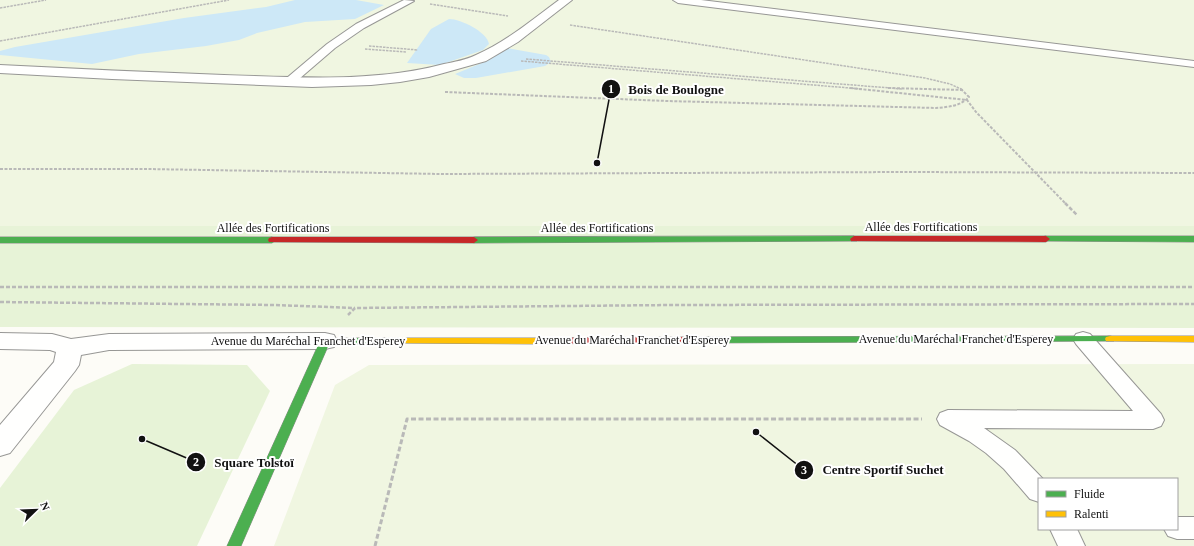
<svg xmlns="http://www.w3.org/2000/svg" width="1194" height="546" viewBox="0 0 1194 546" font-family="Georgia,serif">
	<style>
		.green { fill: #e7f3d7 }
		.pitch { fill: #f0f6e1; fill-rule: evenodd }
		.water { fill: #cde8f7 }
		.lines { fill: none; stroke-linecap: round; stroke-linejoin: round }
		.lane-casing { stroke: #979795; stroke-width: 2 }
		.street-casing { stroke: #979795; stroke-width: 2 }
		.fast-casing { stroke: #8e8d8b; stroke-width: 1 }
		.slow-casing { stroke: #8e8d8b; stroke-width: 1 }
		.jam-casing { stroke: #8e8d8b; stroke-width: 1 }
		.path-far3 { stroke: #b9b9b8; stroke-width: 1.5; stroke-dasharray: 2.5 1; stroke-linecap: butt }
		.path-far2 { stroke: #b9b9b8; stroke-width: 2; stroke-dasharray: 3 1.5; stroke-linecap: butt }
		.path-far1 { stroke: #b9b9b8; stroke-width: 2.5; stroke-dasharray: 4 2; stroke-linecap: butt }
		.path { stroke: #b9b9b8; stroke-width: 3; stroke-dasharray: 5 2.5; stroke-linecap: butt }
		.lane { fill: #fffffe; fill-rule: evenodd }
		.street { fill: #fffffe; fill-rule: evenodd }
		.fast { fill: #4caf50; fill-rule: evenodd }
		.slow { fill: #ffc107; fill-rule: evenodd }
		.jam { fill: #c62828; fill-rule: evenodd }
		.labels { text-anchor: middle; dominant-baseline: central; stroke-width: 4; stroke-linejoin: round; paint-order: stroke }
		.street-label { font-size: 12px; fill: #111; stroke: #fff }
		.leader { fill: none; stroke: #111; stroke-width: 1.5 }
		.callout-dot { fill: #111; stroke: #fff; stroke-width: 1.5 }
		.mark-label { font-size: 12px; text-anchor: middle; font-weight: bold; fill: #fff }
		.callout-label { font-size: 13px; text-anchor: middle; font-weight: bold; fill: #111; stroke: #fff; stroke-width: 4; stroke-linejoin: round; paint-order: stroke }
	</style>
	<rect width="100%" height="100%" fill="#fdfcf7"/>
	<!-- green -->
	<g class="green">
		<polygon points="0,0 1194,0 1194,328 0,327"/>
		<polygon points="132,364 247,365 270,391 197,546 0,546 0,488 74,390"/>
	</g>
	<!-- pitch -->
	<g class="pitch">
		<rect x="0" y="0" width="1194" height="226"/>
		<path d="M1194 364V546H274L335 385 369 365ZM1039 479H1177V529H1039Z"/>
	</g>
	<!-- water -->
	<g class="water">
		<polygon points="295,0 356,0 384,5 355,19 305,22 257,33 239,40 206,46 139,54 92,64 0,55 0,51 15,47 184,18 266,7"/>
		<path d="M449 19C461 19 487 32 489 44L483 50 440 65 407 63 431 29Z"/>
		<polygon points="506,48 546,55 549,57 551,62 545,66 476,78 464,78 455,74 489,60"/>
	</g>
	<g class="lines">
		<!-- lane casing -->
		<g class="lane-casing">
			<g id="lane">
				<polygon points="404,0 414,1 364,28 335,48 292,85 284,85 282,82 327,44 356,24"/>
				<polygon points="673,0 701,0 1194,61 1194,67 678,3"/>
				<polygon points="1083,332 1090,334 1161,414 1164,420 1161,426 1153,429 984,428 1015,450 1043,479 1039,479 1039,502 1030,499 1004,469 986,453 969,441 940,425 937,419 940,413 948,410 1133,411 1076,344 1073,339 1076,334"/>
				<polygon points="1177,517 1194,517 1194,539 1177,539 1168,536 1164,529 1177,529"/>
				<polygon points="1050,529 1077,529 1085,546 1058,546"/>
			</g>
		</g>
		<!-- street casing -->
		<g class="street-casing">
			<g id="street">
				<path d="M559 0H572L518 42 486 61 429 77 400 82 371 85 312 87 112 79 0 73V65C75 69 149 72 224 75 297 77 372 83 444 64 454 62 466 60 476 55 506 42 532 20 559 0Z"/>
				<polygon points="0,333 52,334 71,339 109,334 325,333 334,335 337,341 334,347 325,349 109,350 81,355 79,365 75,371 10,453 0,456 0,425 54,362 56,352 50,350 0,349"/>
			</g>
		</g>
		<!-- fast casing -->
		<g class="fast-casing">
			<g id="fast">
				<polygon points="854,236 858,239 857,241 474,243 470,240 474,237"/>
				<polygon points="1046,236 1194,236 1194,242 1043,241 1042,239 1043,237"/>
				<polygon points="0,237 272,237 276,240 272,243 0,243"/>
				<polygon points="1110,336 1114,337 1115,339 1114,341 699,343 695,342 694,340 695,338 699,337"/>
				<polygon points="325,338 399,338 403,339 404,341 403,343 399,344 329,344 241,546 227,546 320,341 321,339"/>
			</g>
		</g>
		<!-- slow casing -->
		<g class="slow-casing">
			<g id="slow">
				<polygon points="1110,336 1194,336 1194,342 1106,341 1105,339 1106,337"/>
				<polygon points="399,338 541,338 545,339 546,341 545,343 541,344 395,343 394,341 395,339"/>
			</g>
		</g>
		<!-- jam casing -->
		<g class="jam-casing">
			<g id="jam">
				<polygon points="854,236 1046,236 1050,239 1046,242 851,241 850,239"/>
				<polygon points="272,237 474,237 478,240 474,243 269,242 268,240 269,238"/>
				<polygon points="699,337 703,338 704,340 703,342 541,344 537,343 536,341 537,339 541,338"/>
			</g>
		</g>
		<!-- path-far3 -->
		<g class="path-far3">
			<polyline points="430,4 508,16"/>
			<polyline points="0,8 46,0"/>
			<polyline points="570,25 925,78 950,84 961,89"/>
			<polyline points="0,41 229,0"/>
			<polyline points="369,46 418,50"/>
			<polyline points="365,49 406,52"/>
			<polyline points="526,59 903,89"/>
			<polyline points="521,61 862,89"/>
		</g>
		<!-- path-far2 -->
		<g class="path-far2">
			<polyline points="850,88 967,100 976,112 1066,204"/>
			<polyline points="888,88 964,90"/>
			<path d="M445 92 667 101 936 108C948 107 961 106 969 97L960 88"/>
			<polyline points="0,169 147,169 441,174 903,172 1194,173"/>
		</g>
		<!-- path-far1 -->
		<g class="path-far1">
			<polyline points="1065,203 1077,215"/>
			<polyline points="0,287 1194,287"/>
			<polyline points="0,302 275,305 355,308"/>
			<polyline points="348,315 355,308 672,305 1194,304"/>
		</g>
		<!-- path -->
		<polyline class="path" points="375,546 407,419 922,419"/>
		<!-- lane -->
		<use href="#lane" class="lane"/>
		<!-- street -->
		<use href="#street" class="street"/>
		<!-- fast -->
		<use href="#fast" class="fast"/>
		<!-- slow -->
		<use href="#slow" class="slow"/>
		<!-- jam -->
		<use href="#jam" class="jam"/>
	</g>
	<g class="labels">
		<!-- street labels -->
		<g class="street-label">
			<text x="921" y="227">Allée des Fortifications</text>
			<text x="273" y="228">Allée des Fortifications</text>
			<text x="597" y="228">Allée des Fortifications</text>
			<text x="956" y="339">Avenue du Maréchal Franchet d'Esperey</text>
			<text x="632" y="340">Avenue du Maréchal Franchet d'Esperey</text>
			<text x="308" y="341">Avenue du Maréchal Franchet d'Esperey</text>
		</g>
	</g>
	<!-- callouts -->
	<path class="leader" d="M597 163L611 89M142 439L196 462M756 432L804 470"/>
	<g class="callout-dot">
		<circle cx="597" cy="163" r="4"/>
		<circle cx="142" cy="439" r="4"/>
		<circle cx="756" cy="432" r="4"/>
		<circle cx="611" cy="89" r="10"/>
		<circle cx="196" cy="462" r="10"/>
		<circle cx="804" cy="470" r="10"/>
	</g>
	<g class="mark-label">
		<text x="611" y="93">1</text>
		<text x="196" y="466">2</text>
		<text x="804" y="474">3</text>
	</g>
	<g class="callout-label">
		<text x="676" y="94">Bois de Boulogne</text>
		<text x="254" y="467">Square Tolstoï</text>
		<text x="883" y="474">Centre Sportif Suchet</text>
	</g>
	<!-- legend -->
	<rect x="1038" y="478" width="140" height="52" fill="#ffffff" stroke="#a0a0a0"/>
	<rect x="1046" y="491" width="20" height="6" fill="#4caf50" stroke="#a0a0a0"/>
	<text x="1074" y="498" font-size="12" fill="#111111">Fluide</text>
	<rect x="1046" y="511" width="20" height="6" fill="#ffc107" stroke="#a0a0a0"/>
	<text x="1074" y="518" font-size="12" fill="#111111">Ralenti</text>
	<!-- north arrow -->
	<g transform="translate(36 510) rotate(67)" stroke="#ffffff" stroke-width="3" paint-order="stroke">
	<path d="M0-3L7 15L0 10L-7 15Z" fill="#111111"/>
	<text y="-6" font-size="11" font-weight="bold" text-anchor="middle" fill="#111111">N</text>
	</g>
</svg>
